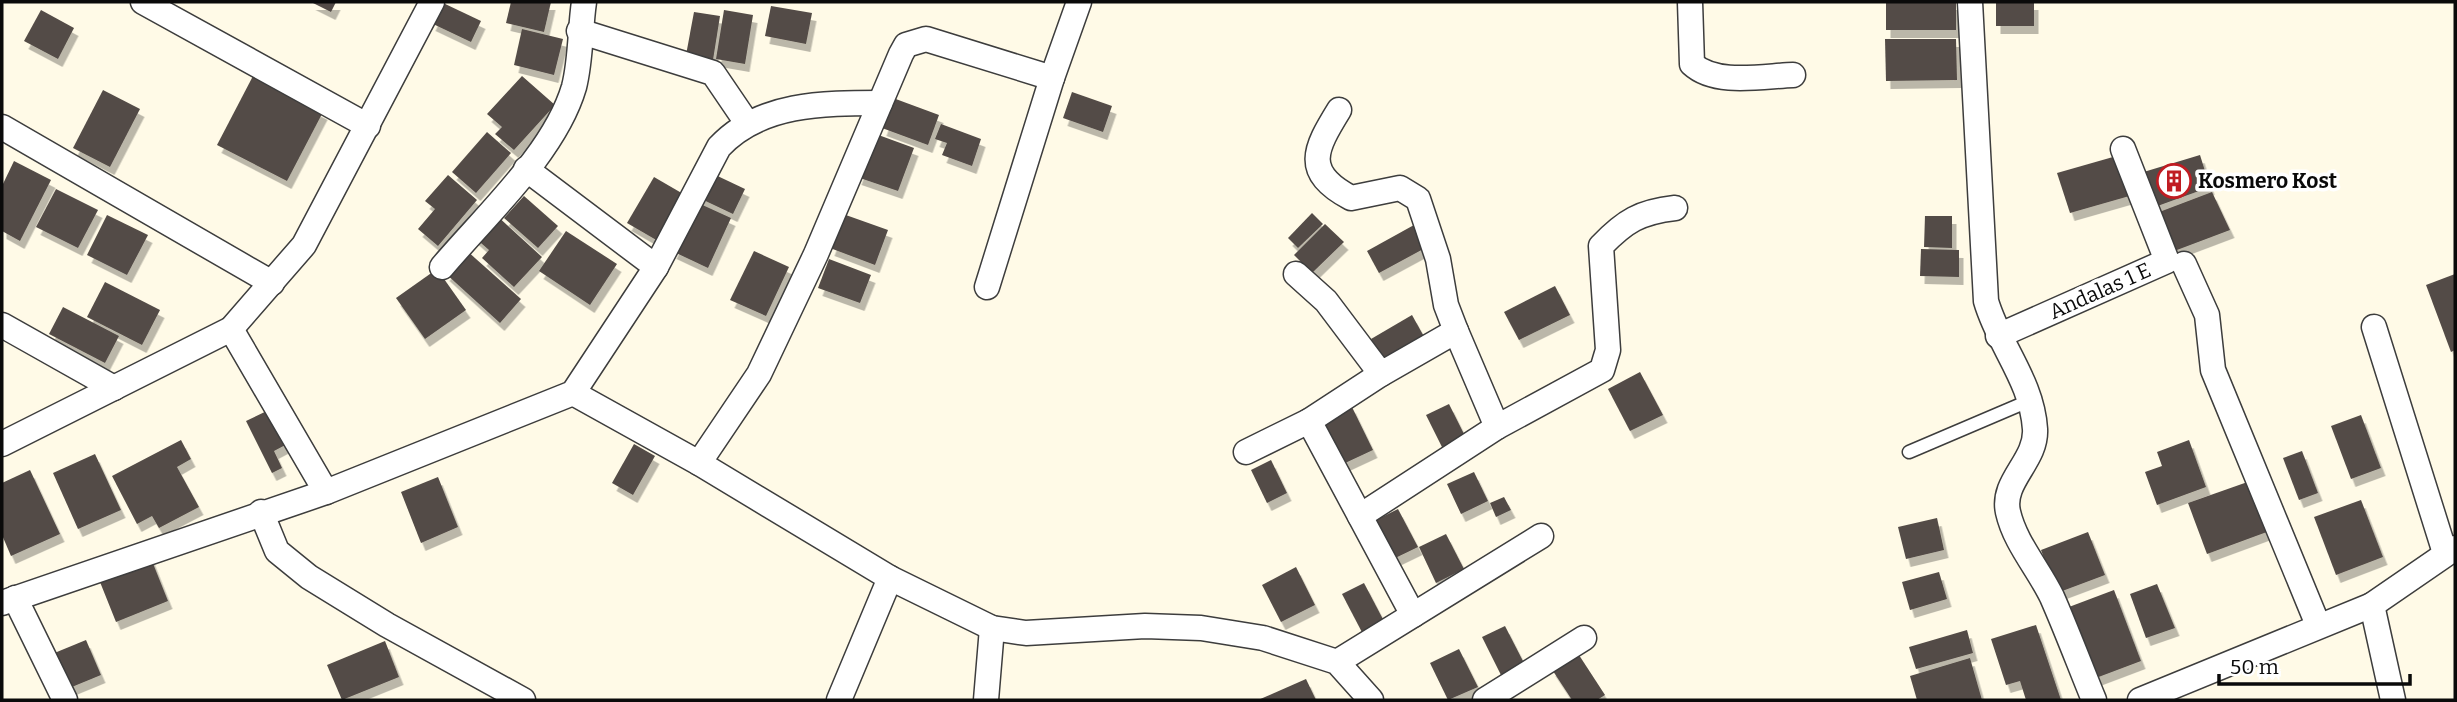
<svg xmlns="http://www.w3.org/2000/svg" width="2457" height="702" viewBox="0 0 2457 702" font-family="Bitter,serif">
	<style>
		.building { fill: #534b46; filter: url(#shadow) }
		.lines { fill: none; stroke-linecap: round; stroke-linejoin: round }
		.lane-casing { stroke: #3d3d3d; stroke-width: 15 }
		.street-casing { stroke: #3d3d3d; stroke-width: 27 }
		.lane { stroke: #fff; stroke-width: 12 }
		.street { stroke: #fff; stroke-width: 24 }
		.labels { text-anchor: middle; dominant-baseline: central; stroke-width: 7; stroke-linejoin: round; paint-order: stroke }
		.poi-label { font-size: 21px; font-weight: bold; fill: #0a0a0a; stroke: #fff; text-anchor: start }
		.street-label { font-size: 21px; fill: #0a0a0a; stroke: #fff }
	</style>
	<defs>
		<filter id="shadow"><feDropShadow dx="4.5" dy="8" stdDeviation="0" flood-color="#0004"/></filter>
	</defs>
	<rect width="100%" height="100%" fill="#fffae7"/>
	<!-- building -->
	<g class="building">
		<polygon points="311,2 336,2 331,12"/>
		<polygon points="441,2 481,21 471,42 431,23"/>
		<polygon points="511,2 551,2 544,32 506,23"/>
		<rect x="1886" y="2" width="70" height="28"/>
		<rect x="1996" y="2" width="38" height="24"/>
		<polygon points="771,6 812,13 806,44 765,36"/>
		<polygon points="41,10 74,28 58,59 24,41"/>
		<polygon points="724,10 753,15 745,64 716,59"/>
		<polygon points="694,12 720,16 713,60 686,55"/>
		<polygon points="522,29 563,39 554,75 514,65"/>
		<polygon points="1885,39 1956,39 1957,80 1886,81"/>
		<polygon points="253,76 323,112 287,181 217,145"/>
		<polygon points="522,76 555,105 514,150 495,134 502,127 487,114"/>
		<polygon points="103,90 140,109 110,167 73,148"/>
		<polygon points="1072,92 1112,106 1103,132 1063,118"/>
		<polygon points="893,98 939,115 928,145 882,128"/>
		<polygon points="941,124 981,139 972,166 942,155 947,143 935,139"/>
		<polygon points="487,132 511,153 476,193 452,172"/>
		<polygon points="873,133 914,148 898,191 857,177"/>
		<polygon points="2120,155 2133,195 2070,213 2057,173"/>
		<polygon points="2200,155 2210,187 2152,208 2137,174"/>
		<polygon points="14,161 51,180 20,241 2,231 2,186"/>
		<polygon points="707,171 745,189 733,214 695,196"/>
		<polygon points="448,175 477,200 438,246 418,229 435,209 425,201"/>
		<polygon points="654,177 685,195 658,241 627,223"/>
		<polygon points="56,189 98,210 78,248 36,227"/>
		<polygon points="2212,192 2230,230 2169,253 2154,214"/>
		<polygon points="524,196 558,226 538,248 504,218"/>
		<polygon points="696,202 731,218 708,268 672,251"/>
		<polygon points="1312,213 1323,224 1298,248 1288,238"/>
		<polygon points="495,214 542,257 514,287 482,258 489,250 474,237"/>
		<polygon points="843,214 888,230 875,265 830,248"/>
		<polygon points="107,215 148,235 127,275 87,255"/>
		<polygon points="1925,216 1952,216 1952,248 1924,247"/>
		<polygon points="1325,224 1344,242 1312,273 1294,255"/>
		<polygon points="1414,225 1427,247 1379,273 1367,251"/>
		<polygon points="566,231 617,264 590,305 539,271"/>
		<polygon points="1921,249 1959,250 1959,277 1920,276"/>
		<polygon points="466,250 521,299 500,323 445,273"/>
		<polygon points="754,251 789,267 766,316 730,300"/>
		<polygon points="829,259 871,275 860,303 818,288"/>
		<polygon points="437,269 466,310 425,339 396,298"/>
		<polygon points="2455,274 2455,350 2451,352 2426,285"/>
		<polygon points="105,282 160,310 142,345 87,317"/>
		<polygon points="1555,286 1570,315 1519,340 1504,312"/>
		<polygon points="63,307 119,336 105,363 49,334"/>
		<polygon points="1412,315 1427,342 1387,365 1371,339"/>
		<polygon points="1640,372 1663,415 1630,431 1608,389"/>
		<polygon points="1449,404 1469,444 1446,455 1426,415"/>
		<polygon points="1351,405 1373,450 1343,464 1322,419"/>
		<polygon points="273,408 291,442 274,451 282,468 272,473 246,421"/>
		<polygon points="2361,415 2381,468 2351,479 2331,426"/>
		<polygon points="181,440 191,459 177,467 199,507 159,528 152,516 137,524 112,476"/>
		<polygon points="2189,440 2206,487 2157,505 2145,472 2162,466 2157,452"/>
		<polygon points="634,444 655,456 633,495 612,483"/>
		<polygon points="2302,451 2318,493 2299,500 2283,458"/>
		<polygon points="95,454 121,510 78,529 53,473"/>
		<polygon points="1271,460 1287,493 1267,503 1251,470"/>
		<polygon points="30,470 60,534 11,556 2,535 2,483"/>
		<polygon points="1474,472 1488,501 1461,514 1447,484"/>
		<polygon points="438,477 458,527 421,543 401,492"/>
		<polygon points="2256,479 2275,529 2207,554 2188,503"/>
		<polygon points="1504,497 1511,510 1496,517 1490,503"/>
		<polygon points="2361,500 2383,557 2336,575 2314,517"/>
		<polygon points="1398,509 1418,547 1387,562 1368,524"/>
		<polygon points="1937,518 1944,550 1906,559 1898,527"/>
		<polygon points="2088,532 2105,575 2057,593 2041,550"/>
		<polygon points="1446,534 1464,569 1436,583 1419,547"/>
		<polygon points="150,556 168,601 116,622 98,577"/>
		<polygon points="1296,567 1315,605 1281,622 1262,585"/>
		<polygon points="1939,572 1947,599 1910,610 1902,582"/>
		<polygon points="1364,583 1386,625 1364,636 1342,594"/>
		<polygon points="2157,584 2175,628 2146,638 2130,594"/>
		<polygon points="2114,590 2141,661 2088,681 2061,610"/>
		<polygon points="2036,625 2061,700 2026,700 2020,681 2006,685 1991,639"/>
		<polygon points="1505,626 1525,665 1502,677 1482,637"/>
		<polygon points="1967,630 1973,653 1916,669 1909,647"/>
		<polygon points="86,640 101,675 67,689 52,654"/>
		<polygon points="385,641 399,677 342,700 327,665"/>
		<polygon points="1459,649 1478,687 1448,700 1430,663"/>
		<polygon points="1577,652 1605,695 1597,700 1572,700 1551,668"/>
		<polygon points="1970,658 1982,700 1917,700 1910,676"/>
		<polygon points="1306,679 1316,700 1258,700"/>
	</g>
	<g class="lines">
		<!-- lane casing -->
		<g class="lane-casing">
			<polyline id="lane" points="1909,452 2031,400"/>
		</g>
		<!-- street casing -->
		<g class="street-casing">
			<g id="street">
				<polyline points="143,2 368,126"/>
				<path d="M1690 2 1692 64C1716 86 1763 76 1793 75"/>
				<path d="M1970 2 1986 301C1999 346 2032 381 2035 429 2037 461 2001 481 2008 512 2015 543 2038 568 2052 597 2067 631 2080 666 2094 700"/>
				<polyline points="579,31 713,73 747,123"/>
				<polyline points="1052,78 1079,2"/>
				<path d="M1339 110C1315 149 1302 172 1351 198L1400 188 1418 199 1438 259 1446 305 1456 331"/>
				<polyline points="2,127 272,283"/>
				<polyline points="2184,264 2207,315 2213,370 2318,625"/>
				<path d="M442 267C486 215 555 152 574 87 581 60 580 29 584 2"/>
				<path d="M656 267 719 147C760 103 823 103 880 103"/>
				<polyline points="1296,274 1326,301 1381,374 1456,331 1497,427 1360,516"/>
				<polyline points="2,325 114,388"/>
				<polyline points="2374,327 2445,553"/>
				<polyline points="231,329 326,492"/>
				<polyline points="1998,336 2167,261 2123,149"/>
				<polyline points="573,393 699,463 890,578 992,628 1026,633 1145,626 1201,628 1263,638 1337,662 1371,700"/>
				<polyline points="1309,421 1413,615"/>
				<path d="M1497 427 1602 370 1608 350 1601 246C1625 221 1640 212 1675 208"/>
				<polyline points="2,444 231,329 304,245 432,2"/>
				<polyline points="1246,452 1309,421 1381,374"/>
				<polyline points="699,463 759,374 816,254 901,54 906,45 926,39 1052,78 987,287"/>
				<polyline points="261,512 277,551 309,577 387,625 523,700"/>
				<polyline points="15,598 65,700"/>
				<polyline points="2,603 326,492 573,393 656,267 526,169"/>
				<polyline points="2372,605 2393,700"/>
				<polyline points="1337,662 1541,536"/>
				<polyline points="839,700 890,578"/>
				<polyline points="986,700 992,628"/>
				<polyline points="1485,700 1584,638"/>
				<polyline points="2140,700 2372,605 2455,548"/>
			</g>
		</g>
		<!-- lane -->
		<use href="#lane" class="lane"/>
		<!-- street -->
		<use href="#street" class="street"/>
	</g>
	<!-- icons -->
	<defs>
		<g id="building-ring" transform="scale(1.75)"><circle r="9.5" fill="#fff" stroke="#c01c22" stroke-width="1.5"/><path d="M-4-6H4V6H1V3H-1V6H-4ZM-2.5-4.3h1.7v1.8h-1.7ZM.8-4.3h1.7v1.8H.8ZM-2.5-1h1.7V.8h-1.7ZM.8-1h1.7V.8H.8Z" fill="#c01c22"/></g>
	</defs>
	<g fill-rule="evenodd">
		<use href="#building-ring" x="2174" y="181"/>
	</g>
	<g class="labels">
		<!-- poi labels -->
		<g class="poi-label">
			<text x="2198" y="181">Kosmero Kost</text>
		</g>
		<!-- street labels -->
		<g class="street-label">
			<text transform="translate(2100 291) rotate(-24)">Andalas 1 E</text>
		</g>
	</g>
	<!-- border -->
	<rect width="2457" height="702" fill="none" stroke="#0a0a0a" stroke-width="7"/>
	<!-- scale -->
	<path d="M2219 674v10h191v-10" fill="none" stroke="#0a0a0a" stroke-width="3.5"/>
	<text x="2230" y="674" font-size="21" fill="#0a0a0a" stroke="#ffffff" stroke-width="5" paint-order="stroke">50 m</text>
</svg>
